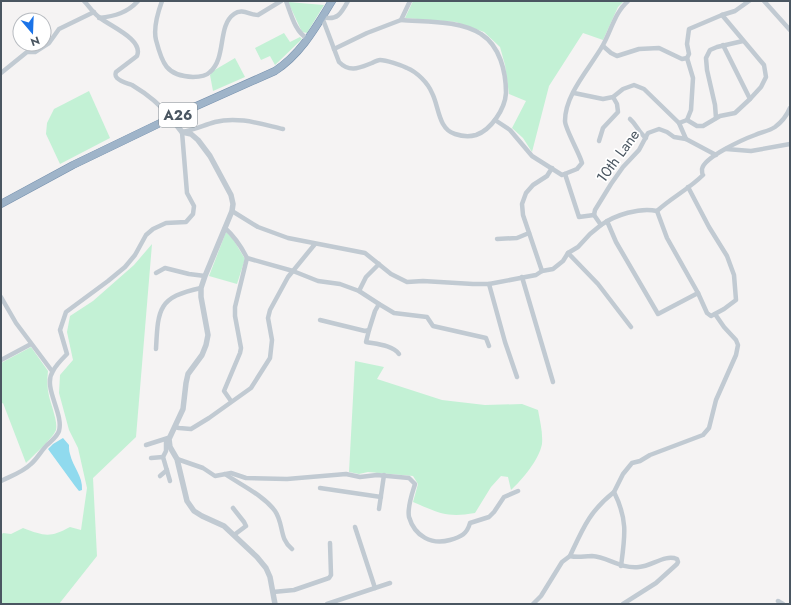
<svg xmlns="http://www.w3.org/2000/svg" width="791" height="605" viewBox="0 0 791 605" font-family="Jost,sans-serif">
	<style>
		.green { fill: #c3f1d5 }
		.water { fill: #90daee }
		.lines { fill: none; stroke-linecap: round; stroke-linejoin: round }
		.trunk-casing { stroke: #7690ad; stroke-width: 8 }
		.minor { stroke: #c1cad2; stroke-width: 4.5 }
		.tertiary { stroke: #c1cad2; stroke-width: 5.5 }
		.trunk { stroke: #9fb4c9; stroke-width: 7 }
		.labels { text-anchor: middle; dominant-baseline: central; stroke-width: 3.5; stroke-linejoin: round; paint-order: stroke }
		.shield { fill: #fff; stroke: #808990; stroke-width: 1 }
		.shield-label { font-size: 14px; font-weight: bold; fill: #4a5661 }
		.street-label { font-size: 15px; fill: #4a5661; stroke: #fff }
	</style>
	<rect width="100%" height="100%" fill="#f5f3f3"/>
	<!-- green -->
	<g class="green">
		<polygon points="413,1 624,1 618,7 603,40 583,33 549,86 532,152 523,138 512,128 526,101 509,94 505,65 500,47 484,32 456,22 405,18"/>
		<polygon points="288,2 324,5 307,33 302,32"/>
		<polygon points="284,33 290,42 300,37 302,39 275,65 270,56 261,60 255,48"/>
		<polygon points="235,58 245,77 213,91 210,75 213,71"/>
		<polygon points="89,91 110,138 60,164 46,134 47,123 54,109"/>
		<polygon points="226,232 233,239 245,259 237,284 209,276"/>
		<path d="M152 244 136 437 93 478 97 556 59 604H1V535L3 533 11 534 23 528C44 536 50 538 70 527L81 530 87 488 78 448 69 430 59 393 60 375 73 360 67 332 70 316 93 301 134 265Z"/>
		<path d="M31 347 48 371C47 379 47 388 49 396 51 405 58 422 56 430 53 438 33 456 26 463L3 403 1 404V363Z"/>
		<path d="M355 361 384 367 377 379 442 400 485 405 522 404 538 410C540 421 543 433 542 444 539 460 522 480 511 490L508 477 501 476 491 487 475 513C447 518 439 513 413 502L418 484 413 476 368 472 359 474 349 472Z"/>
	</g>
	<!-- water -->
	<path class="water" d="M63 438 69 445C69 448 69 451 70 454 73 467 83 476 82 490L79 491 75 486 48 449 53 444Z"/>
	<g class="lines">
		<!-- trunk casing -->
		<g class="trunk-casing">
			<path id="trunk" d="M1 204 73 165 183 112 275 71C301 54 316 27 332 1"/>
		</g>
		<!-- minor -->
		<g class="minor">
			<path d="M84 1C89 6 93 13 99 17 109 26 144 39 137 56L116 72C115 75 115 76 117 78 121 82 127 83 132 85 147 94 160 104 171 118"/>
			<path d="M162 1C158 12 153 28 156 40 162 63 166 76 193 77 199 77 206 76 210 72 227 57 217 26 234 14 242 8 250 15 258 15L281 1"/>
			<path d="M286 1C291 14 295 32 308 39"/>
			<polyline points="764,1 790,30"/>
			<path d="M322 17 339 62C350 73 359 68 372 63 374 62 378 60 380 60 386 60 401 65 407 68 417 72 428 83 432 93 439 106 438 129 455 134 461 136 469 137 476 135 491 130 505 109 506 93 506 72 500 46 481 34 460 20 426 22 401 20"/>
			<path d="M322 17C337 21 341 14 348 1"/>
			<path d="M99 18C115 16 127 13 138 1"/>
			<polyline points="723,45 750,99"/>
			<polyline points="603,46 611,53 617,56 639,49 659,48 682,59 687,58 689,54 687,44 689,29 722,15 735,11 749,1"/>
			<polyline points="334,49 367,33 401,20 410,1"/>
			<polyline points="687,58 693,78 691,110 687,120"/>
			<polyline points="1,73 27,52 35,52 49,43 59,29 94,12"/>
			<polyline points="574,93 603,99 613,97 623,89 634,85 644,89 679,123 686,139"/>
			<polyline points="716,118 715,105 707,70 706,58 710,50 717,47 743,41"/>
			<path d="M630 119C637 125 638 132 646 138"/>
			<path d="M495 120 510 130 532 156 562 175 577 169 582 163 581 160C578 151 565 128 565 121 565 94 590 68 603 45 611 31 615 12 628 1"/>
			<polyline points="679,123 687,120 697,126 703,126 720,116 735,113 750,99 761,87 766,77 764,65 722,15"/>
			<polyline points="599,141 603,128 618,112 617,104 613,97"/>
			<polyline points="726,149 751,151 790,144"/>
			<polyline points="565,174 579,217 594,215"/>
			<polyline points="232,211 258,227 288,238 365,253 391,274 407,282 423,281 473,284 489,284 536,275 542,271 553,269 563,261 568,253 578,247 590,234 601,225"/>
			<polyline points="657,211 667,238 698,293 707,313 711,316 724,309 736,300 734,275 727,256 709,227 688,187"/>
			<path d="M594 215 601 225C615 215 640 207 657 211 671 198 689 189 703 175 702 175 702 170 702 169 704 157 744 139 755 135 762 132 769 131 775 127 782 122 787 115 790 108"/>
			<polyline points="594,215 595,210 611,184 623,167 639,150 648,133 659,129 667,132 674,137 686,139 716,155"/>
			<polyline points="607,221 616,242 658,314 698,293"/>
			<path d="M225 228C235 237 241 246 247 258L293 271 318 281 340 284 359 291 379 304 394 313 427 317 433 326 486 338 489 346"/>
			<polyline points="497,239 517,238 529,233"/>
			<polyline points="568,253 598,284 631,327"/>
			<polyline points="542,271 523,215 522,204 526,193 533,185 547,176 552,168"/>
			<polyline points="156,273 165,268 189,274 205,276"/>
			<polyline points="522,277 553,382"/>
			<polyline points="489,284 505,342 517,377"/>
			<polyline points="359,291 366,277 379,264"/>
			<polyline points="1,297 16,323 52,371"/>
			<polyline points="320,320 365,331 369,330 375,311 379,304"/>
			<path d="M369 330 366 342C376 344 393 345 399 354"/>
			<path d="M156 349C158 309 158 297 201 288"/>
			<polyline points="1,360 31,344"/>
			<polyline points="231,401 224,391 240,353 241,348 235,316 235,307 247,258"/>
			<polyline points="175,427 179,428 191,429 209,418 251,388 270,358 272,340 268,318 270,310 288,277 315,244"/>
			<polyline points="169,439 166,441 166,451 163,457 170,481"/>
			<polyline points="146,445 168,438"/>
			<polyline points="151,458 163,457"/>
			<path d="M177 459 203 468 215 476 231 473 246 478 287 479 346 474 360 477 377 475 409 478 415 484C412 494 407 507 409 517 415 537 432 545 450 540 461 537 467 534 470 523L489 517 494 512 504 497 518 491"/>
			<path d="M225 474C241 485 263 495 275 511 284 524 279 539 292 549"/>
			<polyline points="160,476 167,470"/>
			<path d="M1 481C11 476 23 472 31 464 37 459 41 451 47 445 51 441 57 437 59 431 64 413 42 387 53 371 56 365 62 359 67 354L60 330 66 312 108 281 125 267 135 255 146 235 153 229 166 223 186 222 193 214 194 206 187 193 182 132C194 130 204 125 215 122 238 116 261 124 283 129"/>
			<polyline points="320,488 381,497"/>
			<polyline points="233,508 244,522 246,526 234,535"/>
			<polyline points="379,509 384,475"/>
			<polyline points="355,527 375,588"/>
			<path d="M570 556C583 528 589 512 614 492"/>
			<path d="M621 566C625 536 628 520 614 492L623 474 632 463 640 461 650 455 703 435 709 428 716 400 736 355 738 345 736 340 724 327 715 314"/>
			<polyline points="273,592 294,590 329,578 331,575 330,543"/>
			<polyline points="778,601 783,604"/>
			<polyline points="327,604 390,583"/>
			<path d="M533 604 541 596 562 562 570 556C578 558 584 556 592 556 608 557 620 569 639 567 652 566 665 554 677 559L678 562 677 564 656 583 623 604"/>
		</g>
		<!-- tertiary -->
		<polyline class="tertiary" points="171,118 182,132 191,134 198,140 210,156 231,195 233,204 232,211 205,276 201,288 201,297 208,335 206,345 202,355 188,374 186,383 183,409 169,439 170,447 177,459 187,501 194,511 202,516 224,526 257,557 266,568 270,577 275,604"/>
		<!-- trunk -->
		<use href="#trunk" class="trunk"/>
	</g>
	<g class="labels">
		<!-- shield labels -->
		<rect class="shield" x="159" y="103" width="38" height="24" rx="3"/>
		<g class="shield-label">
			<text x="178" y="115">A26</text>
		</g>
		<!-- street labels -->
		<g class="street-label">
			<text transform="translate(618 156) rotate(-54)">10th Lane</text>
		</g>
	</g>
	<!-- border -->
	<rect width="791" height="605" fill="none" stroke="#4a5661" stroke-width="4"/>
	<!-- north arrow -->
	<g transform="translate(32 32) rotate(161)"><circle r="19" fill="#ffffff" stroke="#b7bbc0"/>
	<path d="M0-3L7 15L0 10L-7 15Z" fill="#1a73e8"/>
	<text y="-6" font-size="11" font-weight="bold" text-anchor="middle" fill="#4a5661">N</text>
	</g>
</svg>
